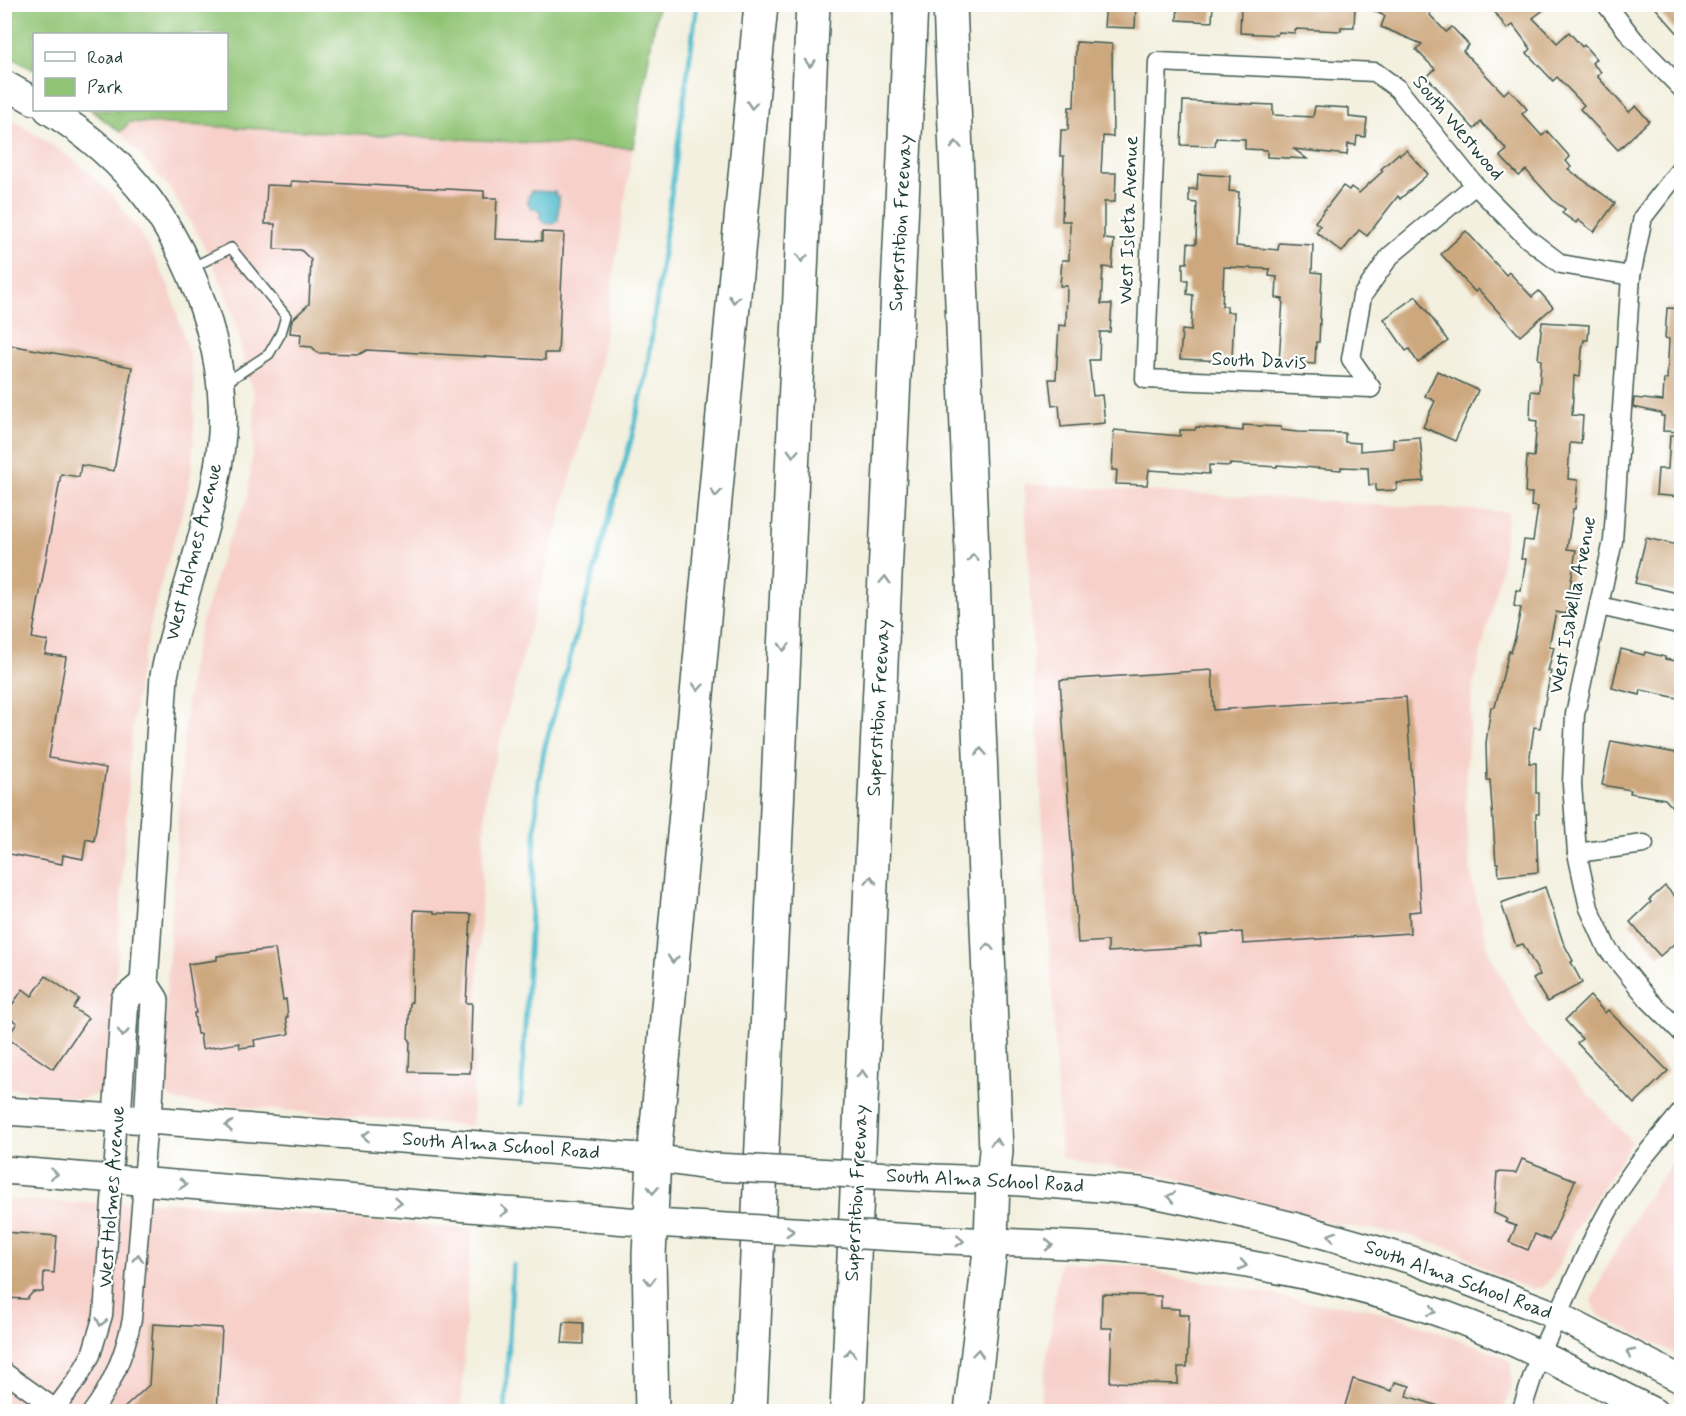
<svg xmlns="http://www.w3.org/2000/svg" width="1686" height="1416" viewBox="0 0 1686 1416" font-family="Mynerve,sans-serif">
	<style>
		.built { fill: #f7d0ca }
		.green { fill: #90c475; stroke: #588054; stroke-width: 1.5 }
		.water { fill: #52bdce; stroke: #387d81; stroke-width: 1.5 }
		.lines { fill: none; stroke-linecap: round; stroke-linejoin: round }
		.stream { stroke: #52bdce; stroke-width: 5 }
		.building { fill: #cda87f }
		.lane-casing { stroke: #3f584e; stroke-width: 12 }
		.street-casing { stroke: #3f584e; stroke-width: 21 }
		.secondary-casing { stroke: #3f584e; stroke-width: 30 }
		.highway-casing { stroke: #3f584e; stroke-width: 36 }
		.lane { stroke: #fff; stroke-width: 9 }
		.street { stroke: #fff; stroke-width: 18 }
		.secondary { stroke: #fff; stroke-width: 27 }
		.highway { stroke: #fff; stroke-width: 33 }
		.secondary-bridge-casing { stroke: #3f584e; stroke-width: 30; stroke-linecap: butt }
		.secondary-bridge { stroke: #fff; stroke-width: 27 }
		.oneway { stroke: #8f9e9a }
		.labels { text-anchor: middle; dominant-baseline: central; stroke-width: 4.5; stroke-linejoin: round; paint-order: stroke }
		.street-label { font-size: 20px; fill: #1f3d34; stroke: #fff }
	</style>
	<rect width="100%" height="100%" fill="#fff"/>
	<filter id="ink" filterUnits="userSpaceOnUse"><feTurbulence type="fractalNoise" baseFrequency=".0167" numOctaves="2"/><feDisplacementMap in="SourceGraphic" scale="12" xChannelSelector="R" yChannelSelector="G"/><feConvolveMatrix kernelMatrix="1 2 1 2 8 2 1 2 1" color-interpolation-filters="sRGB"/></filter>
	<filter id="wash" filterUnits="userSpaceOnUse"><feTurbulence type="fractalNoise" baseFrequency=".008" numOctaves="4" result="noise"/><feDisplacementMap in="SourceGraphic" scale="24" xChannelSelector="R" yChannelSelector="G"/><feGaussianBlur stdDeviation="1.35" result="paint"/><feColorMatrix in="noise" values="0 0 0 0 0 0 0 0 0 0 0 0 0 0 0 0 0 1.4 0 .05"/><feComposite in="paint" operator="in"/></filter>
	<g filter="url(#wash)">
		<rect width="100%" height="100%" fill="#f3f0df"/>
		<!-- built -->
		<g class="built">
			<polygon points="4,114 77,162 111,194 136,227 151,251 169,286 190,357 194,388 194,440 191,475 186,500 157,597 139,676 132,731 110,1074 107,1085 101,1093 81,1099 5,1087"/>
			<polygon points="130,122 633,148 598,376 486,793 472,1126 181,1102 170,1098 162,1085 161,1075 183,744 191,666 199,631 225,547 247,500 254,443 254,393 246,370 235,320 218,274 200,238 168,186 120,132"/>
			<polygon points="1024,484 1508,512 1501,569 1473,687 1466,771 1466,820 1472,882 1490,955 1529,1028 1632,1142 1578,1225 1555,1273 1543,1287 1533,1289 1524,1287 1491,1272 1456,1250 1408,1235 1340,1225 1224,1193 1165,1175 1061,1158"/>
			<polygon points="1671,1164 1681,1168 1681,1356 1600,1316 1594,1309 1592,1301 1607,1266 1639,1210"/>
			<polygon points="5,1200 73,1203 173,1202 471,1230 461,1411 5,1412"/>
			<polygon points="1060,1262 1139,1266 1175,1277 1241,1288 1311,1303 1364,1307 1406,1320 1496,1353 1507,1360 1510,1363 1512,1379 1504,1411 1039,1412"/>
		</g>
		<!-- green -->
		<polygon class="green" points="5,4 658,4 658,5 633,148 130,122 120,132 91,110 226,110 226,34 34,34 34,70 5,54"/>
		<!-- water -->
		<polygon class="water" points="531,191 555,192 556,196 559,197 558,220 553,224 545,223 540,218 540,211 531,208 528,203 528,196 531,194"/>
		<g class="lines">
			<!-- stream -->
			<g class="stream">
				<polyline points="521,1104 538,782 545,746 631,440 647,371 697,4"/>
				<polyline points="505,1412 513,1265"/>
			</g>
		</g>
		<g id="blocks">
			<!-- building -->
			<g class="building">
				<polygon points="1106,4 1136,4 1135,28 1104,27"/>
				<polygon points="1178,4 1213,4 1212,22 1177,20"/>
				<polygon points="1241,4 1348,4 1347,7 1355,7 1354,27 1341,27 1341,31 1295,29 1295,33 1278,32 1277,35 1240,33"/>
				<polygon points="1359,4 1424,4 1432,8 1430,15 1446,32 1452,27 1469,45 1463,51 1504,94 1509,89 1527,109 1522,114 1542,136 1547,131 1570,157 1566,161 1571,167 1568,169 1615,203 1594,232 1578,220 1576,223 1562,213 1565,209 1555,202 1526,170 1519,176 1500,156 1507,150 1481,122 1474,129 1427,77 1435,69 1416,50 1422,44 1381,27 1385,16"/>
				<polygon points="1489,4 1551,4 1533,18 1557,43 1569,32 1582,47 1584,45 1596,59 1592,63 1601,72 1597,76 1629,112 1636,106 1649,121 1618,150 1580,109 1584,105 1557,77 1553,81 1527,53 1531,49 1513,25 1507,29"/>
				<polygon points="1652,4 1682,4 1682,38"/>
				<polygon points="1076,42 1112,44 1113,137 1103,136 1101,173 1116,173 1115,202 1104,202 1104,239 1114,240 1112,268 1103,267 1101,304 1112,304 1110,332 1100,332 1099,360 1089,360 1093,396 1102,395 1105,423 1061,427 1059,405 1052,406 1049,379 1056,379 1059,325 1066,326 1067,286 1060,286 1062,260 1069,260 1070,228 1070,221 1062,221 1064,156 1060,156 1061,130 1068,130 1069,107 1074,107"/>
				<polygon points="1183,101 1273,105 1273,115 1313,117 1315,106 1349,108 1349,117 1367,119 1365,137 1357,136 1356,145 1348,144 1347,155 1294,149 1307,159 1267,157 1267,150 1245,149 1245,139 1216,138 1215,146 1181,145"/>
				<polygon points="1406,150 1428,174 1400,199 1398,196 1367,236 1359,230 1342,252 1316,232 1320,226 1315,222 1343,186 1349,190 1351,187 1359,193 1383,171 1381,169 1399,153 1400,155"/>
				<polygon points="1198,174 1230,176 1229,191 1239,192 1236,246 1278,250 1279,243 1313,245 1312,272 1322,273 1319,342 1316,342 1315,364 1279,362 1283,299 1276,298 1277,277 1269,276 1270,269 1224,267 1222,306 1227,306 1227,312 1234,312 1232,359 1224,358 1224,361 1180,359 1182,330 1191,331 1193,295 1187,294 1188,280 1183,280 1183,263 1187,263 1188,243 1196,244 1197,203 1189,202 1189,189 1197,189"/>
				<polygon points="291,181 484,191 484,198 497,198 495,239 542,241 542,232 564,233 558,353 545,353 545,360 367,350 360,354 318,353 312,347 300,346 301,334 290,333 291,324 292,320 309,304 311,260 301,250 274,249 275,224 265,224 267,185 291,186"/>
				<polygon points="1466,231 1506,275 1509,272 1532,297 1539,291 1553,307 1520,336 1478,289 1475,292 1441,254"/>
				<polygon points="1416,296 1448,341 1418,363 1409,349 1406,351 1384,319"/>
				<polygon points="1667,308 1682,309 1682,432 1663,431 1664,416 1661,416 1661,413 1633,407 1634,398 1663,401 1664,379 1667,379 1669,339 1665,338"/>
				<polygon points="1542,322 1589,325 1588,340 1584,340 1582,350 1580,377 1574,376 1572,415 1583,416 1581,444 1570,443 1568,479 1578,480 1575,509 1573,509 1567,549 1576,550 1566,614 1556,612 1549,646 1554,647 1548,671 1551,671 1540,728 1534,727 1529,763 1536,763 1536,793 1539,793 1539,814 1536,814 1538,872 1499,876 1498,863 1496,863 1490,780 1487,780 1486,743 1491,707 1495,707 1509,651 1511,652 1515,638 1521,608 1514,606 1516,590 1521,591 1526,559 1521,559 1524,540 1533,541 1538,507 1531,506 1532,493 1525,493 1527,456 1534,457 1537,421 1530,420 1531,391 1539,392 1541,360 1538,359"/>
				<polygon points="4,344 132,367 114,471 81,465 79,477 61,474 32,638 48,641 45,654 66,657 49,758 106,768 94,841 86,839 83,859 63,855 62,864 4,853"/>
				<polygon points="1437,371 1478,390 1455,441 1423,427 1435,401 1425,396"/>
				<polygon points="1243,425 1281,427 1281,430 1297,432 1345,433 1345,442 1360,443 1360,451 1393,448 1393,439 1420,437 1424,481 1396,483 1397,490 1376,491 1376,484 1369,485 1368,468 1341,467 1341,470 1277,465 1277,467 1230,464 1230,466 1209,465 1209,474 1149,470 1147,485 1116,484 1117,470 1112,470 1114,430 1180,436 1180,430 1195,430 1196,427 1243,431"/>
				<polygon points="1670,435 1682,435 1682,497 1656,495 1658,469 1668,469"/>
				<polygon points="1646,538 1682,546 1682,594 1635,583"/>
				<polygon points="1621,649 1644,655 1645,652 1665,657 1665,659 1682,662 1682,699 1641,690 1640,695 1612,688"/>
				<polygon points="1212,670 1214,710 1406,697 1421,911 1409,912 1410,933 1243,944 1242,932 1200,935 1201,946 1108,952 1108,941 1078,943 1060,680"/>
				<polygon points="1611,741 1682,754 1682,818 1665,799 1630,793 1631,790 1602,785"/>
				<polygon points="1665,886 1682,904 1682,937 1660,956 1630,922 1651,902 1649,900"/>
				<polygon points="1545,887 1563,942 1573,961 1571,962 1582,983 1547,1002 1533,979 1540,975 1523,944 1516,946 1501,903"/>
				<polygon points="414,910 434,911 434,913 471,914 466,1003 472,1003 470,1073 409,1072 410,1040 408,1038 410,1002 412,1002"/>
				<polygon points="275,949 283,1000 286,999 288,1017 286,1017 289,1034 254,1040 255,1046 247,1047 240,1048 239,1043 202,1049 200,1034 197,1034 194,1013 196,1013 188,964 217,960 217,956"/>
				<polygon points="46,976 79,999 73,1008 88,1018 53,1069 7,1038 17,1023 5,1015 23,989 32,996"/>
				<polygon points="1590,996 1605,1013 1608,1010 1668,1071 1634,1104 1577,1043 1582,1039 1565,1020"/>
				<polygon points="1522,1159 1575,1180 1552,1236 1549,1240 1535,1234 1528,1250 1509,1242 1516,1226 1505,1222 1507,1219 1494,1213 1497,1172 1516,1173"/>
				<polygon points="4,1232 57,1236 54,1273 44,1272 43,1292 33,1292 27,1299 4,1298"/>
				<polygon points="1102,1294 1161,1296 1161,1308 1179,1309 1179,1315 1189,1315 1187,1367 1178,1367 1178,1384 1110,1382 1112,1328 1101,1328"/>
				<polygon points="564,1322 583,1323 583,1344 562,1343"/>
				<polygon points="153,1324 222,1328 217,1412 120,1412 149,1385"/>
				<polygon points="1353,1379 1392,1391 1395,1382 1410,1386 1407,1396 1445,1408 1444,1412 1343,1412"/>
			</g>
		</g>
	</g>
	<g filter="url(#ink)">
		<use href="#blocks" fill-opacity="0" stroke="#3f584e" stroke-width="1.5"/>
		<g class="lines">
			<!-- lane casing -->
			<g class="lane-casing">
				<polyline id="lane" points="189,269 231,248 286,316 281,333 269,354 225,383"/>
			</g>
			<!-- street casing -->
			<g class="street-casing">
				<g id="street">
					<polyline points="1606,4 1634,40 1682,89"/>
					<polyline points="1682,167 1643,217 1631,276 1613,541 1575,714 1572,784 1577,853 1589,908 1607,948 1649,1000 1682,1033"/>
					<polyline points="1371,388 1145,379 1158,62 1375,72 1398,89 1475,185 1527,238 1561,264 1631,276"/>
					<polyline points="1371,388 1351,359 1362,296 1390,256 1475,185"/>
					<polyline points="1600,606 1682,625"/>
					<polyline points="1577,853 1644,844"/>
					<polyline points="4,1372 60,1412"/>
					<polyline points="56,1408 78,1378 91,1355 103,1315 117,1117"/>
					<path d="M92 1412C113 1384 125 1353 132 1319L148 1120"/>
					<polyline points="1521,1412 1540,1354 1594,1237 1619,1191 1638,1164 1682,1111"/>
				</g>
			</g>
			<!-- secondary casing -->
			<g class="secondary-casing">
				<g id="secondary">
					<polyline points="4,84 34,101"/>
					<path d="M48 110C86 133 122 164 149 200 195 263 227 356 222 434 216 516 180 596 164 676L144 983 155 1000 148 1120"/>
					<polyline points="4,1111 148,1120 654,1158 714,1167"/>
					<polyline points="117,1117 125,999 144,983"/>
					<polyline points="4,1170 652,1223 710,1226"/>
					<polyline points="933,1178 993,1180 1139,1191 1202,1204 1293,1226 1412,1260 1558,1316 1682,1380"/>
					<path d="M930 1239C993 1243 1057 1243 1120 1248 1222 1256 1325 1276 1422 1307 1503 1333 1578 1373 1654 1412"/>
				</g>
			</g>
			<!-- highway casing -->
			<g class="highway-casing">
				<g id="highway">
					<polyline points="950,4 996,1151 993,1180 991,1242 971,1412"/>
					<polyline points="652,1412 649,1255 654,1158 761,4"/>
					<polyline points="750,1412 813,4"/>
					<polyline points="847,1412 911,4"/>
				</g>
			</g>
			<!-- lane -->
			<use href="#lane" class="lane"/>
			<!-- street -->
			<use href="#street" class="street"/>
			<!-- secondary -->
			<use href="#secondary" class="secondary"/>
			<!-- highway -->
			<use href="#highway" class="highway"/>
			<!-- secondary-bridge casing -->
			<g class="secondary-bridge-casing">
				<g id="secondary-bridge">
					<polyline points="714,1167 933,1178"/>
					<polyline points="710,1226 930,1239"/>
				</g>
			</g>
			<!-- secondary-bridge -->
			<use href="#secondary-bridge" class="secondary-bridge"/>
		</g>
		<!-- one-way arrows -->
		<defs><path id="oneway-chevron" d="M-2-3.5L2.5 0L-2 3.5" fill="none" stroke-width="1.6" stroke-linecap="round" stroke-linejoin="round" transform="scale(1.5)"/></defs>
		<g class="oneway">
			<use href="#oneway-chevron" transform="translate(810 63) rotate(93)"/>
			<use href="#oneway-chevron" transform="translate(752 105) rotate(95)"/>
			<use href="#oneway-chevron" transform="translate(956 145) rotate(-93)"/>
			<use href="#oneway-chevron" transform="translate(802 258) rotate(93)"/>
			<use href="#oneway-chevron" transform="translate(734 299) rotate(95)"/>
			<use href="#oneway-chevron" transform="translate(793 453) rotate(93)"/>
			<use href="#oneway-chevron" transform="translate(716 493) rotate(95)"/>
			<use href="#oneway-chevron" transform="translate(973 558) rotate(-92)"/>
			<use href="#oneway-chevron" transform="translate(885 580) rotate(-87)"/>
			<use href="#oneway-chevron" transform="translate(784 647) rotate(93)"/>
			<use href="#oneway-chevron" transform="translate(698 687) rotate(95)"/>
			<use href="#oneway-chevron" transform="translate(981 752) rotate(-92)"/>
			<use href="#oneway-chevron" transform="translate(871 880) rotate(-87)"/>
			<use href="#oneway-chevron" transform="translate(988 947) rotate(-92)"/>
			<use href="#oneway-chevron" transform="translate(673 959) rotate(95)"/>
			<use href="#oneway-chevron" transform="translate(123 1033) rotate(94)"/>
			<use href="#oneway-chevron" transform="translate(862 1074) rotate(-87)"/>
			<use href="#oneway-chevron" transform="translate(229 1126) rotate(-176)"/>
			<use href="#oneway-chevron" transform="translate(366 1136) rotate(-176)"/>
			<use href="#oneway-chevron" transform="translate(996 1142) rotate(-91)"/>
			<use href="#oneway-chevron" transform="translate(54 1174) rotate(4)"/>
			<use href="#oneway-chevron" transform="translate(183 1184) rotate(5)"/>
			<use href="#oneway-chevron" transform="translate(653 1190) rotate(92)"/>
			<use href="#oneway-chevron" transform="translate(1171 1197) rotate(-169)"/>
			<use href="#oneway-chevron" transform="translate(398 1202) rotate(5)"/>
			<use href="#oneway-chevron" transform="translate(504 1211) rotate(5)"/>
			<use href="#oneway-chevron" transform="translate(790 1231) rotate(4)"/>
			<use href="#oneway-chevron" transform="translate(1332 1236) rotate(-164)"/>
			<use href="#oneway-chevron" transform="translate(960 1241) rotate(3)"/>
			<use href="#oneway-chevron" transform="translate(1049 1245) rotate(1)"/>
			<use href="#oneway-chevron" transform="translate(138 1258) rotate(-86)"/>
			<use href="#oneway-chevron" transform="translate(1243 1265) rotate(10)"/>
			<use href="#oneway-chevron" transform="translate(650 1281) rotate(89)"/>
			<use href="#oneway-chevron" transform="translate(1432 1311) rotate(21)"/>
			<use href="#oneway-chevron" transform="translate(101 1322) rotate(103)"/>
			<use href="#oneway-chevron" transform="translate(850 1353) rotate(-87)"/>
			<use href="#oneway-chevron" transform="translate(978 1353) rotate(-83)"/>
			<use href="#oneway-chevron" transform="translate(1630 1353) rotate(-152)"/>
		</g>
	</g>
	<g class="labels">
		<!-- street labels -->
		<g class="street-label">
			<text transform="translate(1458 128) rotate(50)">South Westwood</text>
			<text transform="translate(1129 220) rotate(-88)">West Isleta Avenue</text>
			<text transform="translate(901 223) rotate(-87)">Superstition Freeway</text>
			<text transform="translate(1259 361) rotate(2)">South Davis</text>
			<text transform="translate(194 552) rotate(-76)">West Holmes Avenue</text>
			<text transform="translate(1573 605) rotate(-79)">West Isabella Avenue</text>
			<text transform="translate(879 708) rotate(-87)">Superstition Freeway</text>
			<text transform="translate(501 1146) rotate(4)">South Alma School Road</text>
			<text transform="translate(985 1181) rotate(3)">South Alma School Road</text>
			<text transform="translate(857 1193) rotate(-87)">Superstition Freeway</text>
			<text transform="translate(112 1197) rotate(-86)">West Holmes Avenue</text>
			<text transform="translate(1458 1280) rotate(20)">South Alma School Road</text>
		</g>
	</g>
	<!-- margin -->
	<rect width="1686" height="1416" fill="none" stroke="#fff" stroke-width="24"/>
	<!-- legend -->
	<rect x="33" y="33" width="195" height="78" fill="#ffffff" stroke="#a5b1ae" stroke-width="1.5"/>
	<rect x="45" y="52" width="30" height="9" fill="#ffffff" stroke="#a5b1ae" stroke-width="1.5"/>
	<text x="87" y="63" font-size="18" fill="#1f3d34">Road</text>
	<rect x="45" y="78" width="30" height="18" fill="#90c475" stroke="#a5b1ae" stroke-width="1.5"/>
	<text x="87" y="93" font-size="18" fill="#1f3d34">Park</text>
</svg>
